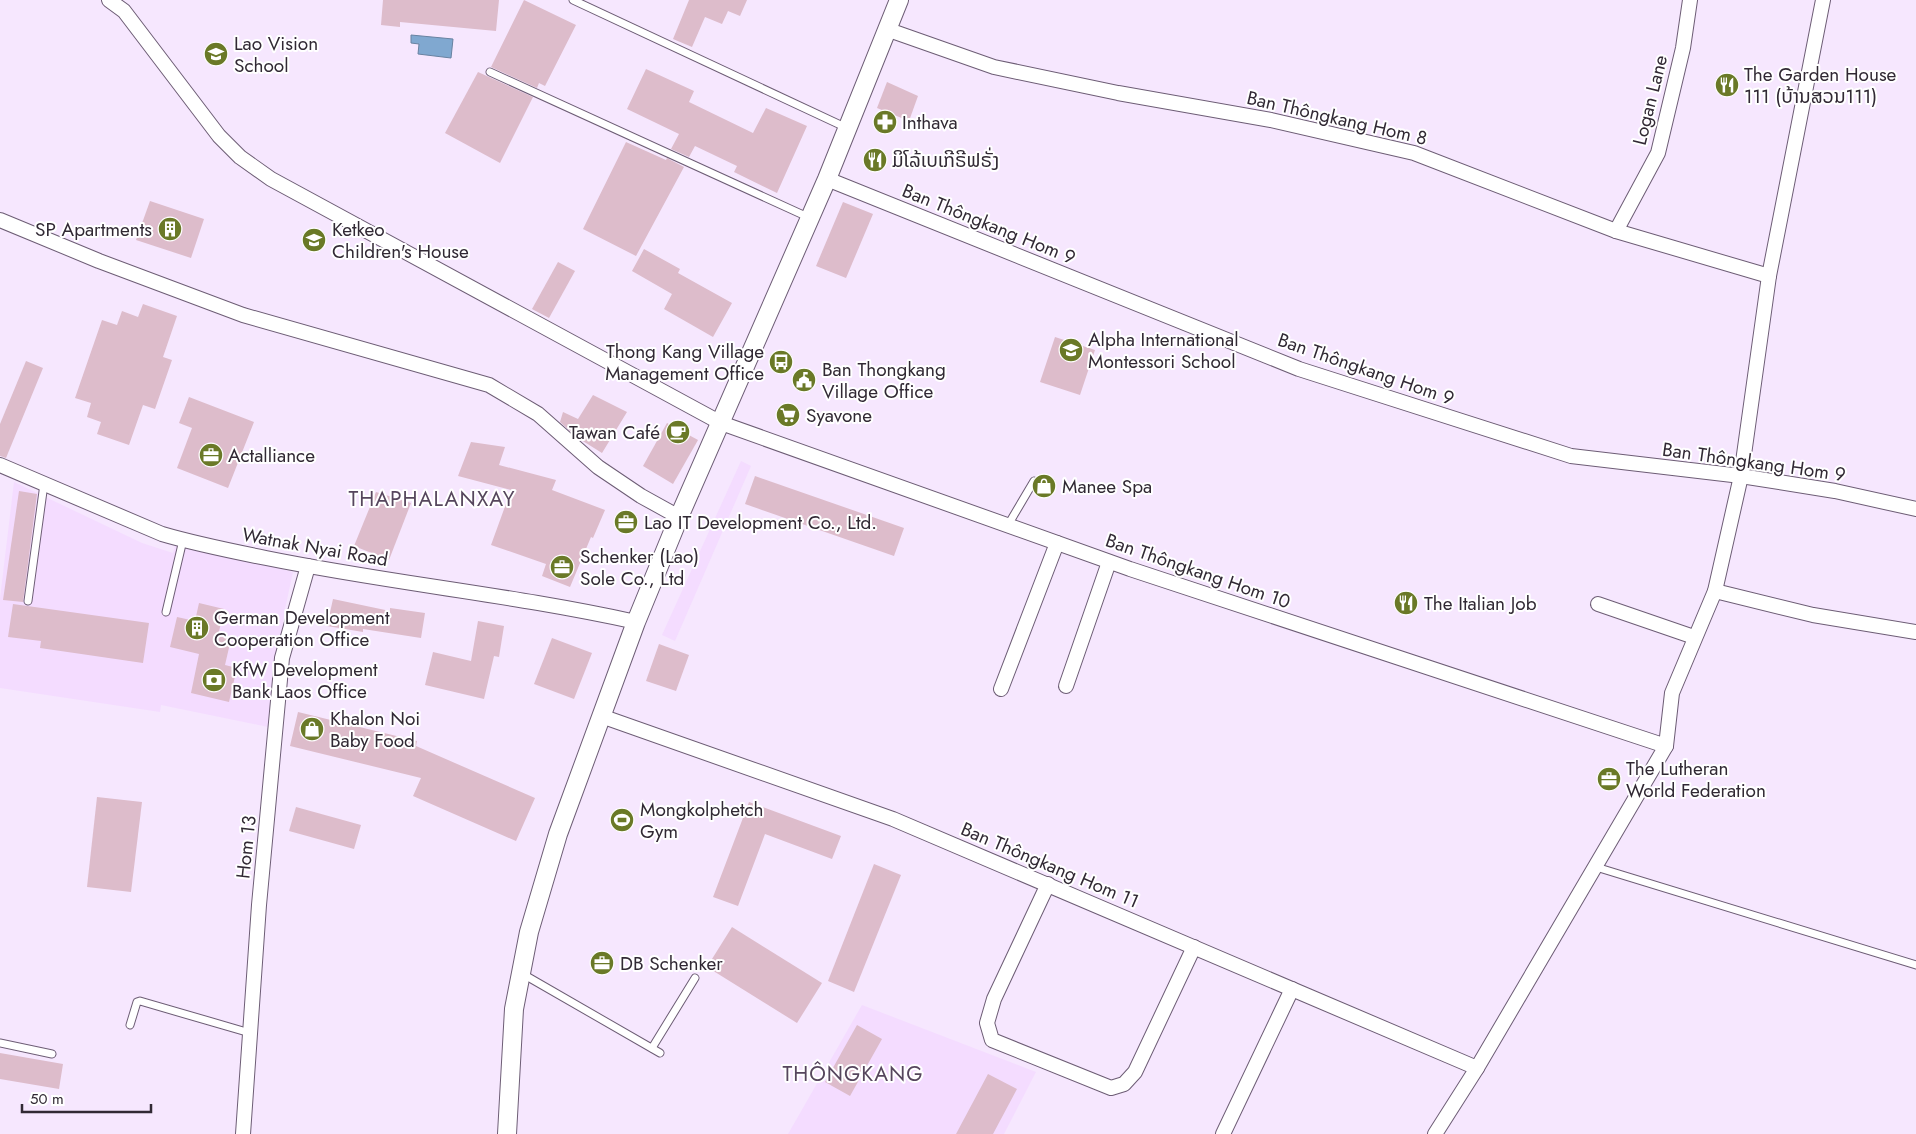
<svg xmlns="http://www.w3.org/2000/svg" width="1916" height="1134" viewBox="0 0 1916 1134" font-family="Jost,'Noto Sans Lao',sans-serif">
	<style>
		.built { fill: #f4dcff }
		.water { fill: #80a8d0; stroke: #6882a1 }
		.building { fill: #ddbccb }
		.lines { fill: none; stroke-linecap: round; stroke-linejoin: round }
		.service-casing { stroke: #6d5d75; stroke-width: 9 }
		.minor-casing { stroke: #6d5d75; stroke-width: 16 }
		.tertiary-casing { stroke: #6d5d75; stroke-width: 20 }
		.service { stroke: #fff; stroke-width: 7 }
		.minor { stroke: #fff; stroke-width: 14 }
		.tertiary { stroke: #fff; stroke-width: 18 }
		.labels { text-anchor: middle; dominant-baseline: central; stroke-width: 4; stroke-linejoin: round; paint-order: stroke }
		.poi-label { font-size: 19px; fill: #312934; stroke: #fff; text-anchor: start }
		.street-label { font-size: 19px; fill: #312934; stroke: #fff }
		.quarter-label { font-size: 21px; letter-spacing: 1px; fill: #56465d; stroke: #fff }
	</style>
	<rect width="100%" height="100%" fill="#f6e7fe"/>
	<!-- built -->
	<g class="built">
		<polygon points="741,461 751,466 675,641 662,635"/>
		<polygon points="14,482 142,543 173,553 176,542 293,572 285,609 268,727 161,705 160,712 0,688 0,598"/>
		<polygon points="862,1005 1036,1072 1004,1134 788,1134"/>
	</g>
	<!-- water -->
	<polygon class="water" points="411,35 453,39 451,58 418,54 419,44 411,43"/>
	<!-- building -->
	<g class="building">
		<polygon points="383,0 499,0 496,31 400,22 400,27 381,25"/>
		<polygon points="524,0 576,25 545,86 539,83 537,88 491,67"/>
		<polygon points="689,0 747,0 740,16 728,11 722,24 705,17 692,47 673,39"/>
		<polygon points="646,69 694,91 689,102 753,133 766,108 807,126 777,193 734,172 737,166 695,146 689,157 671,149 679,134 627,109"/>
		<polygon points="478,72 533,97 500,163 445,133"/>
		<polygon points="887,82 918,96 909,121 877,108"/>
		<polygon points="626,142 666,160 667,158 684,167 636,256 583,229"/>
		<polygon points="150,201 204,219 191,258 136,240"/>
		<polygon points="843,202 873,214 846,278 816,266"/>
		<polygon points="644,249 680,269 678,273 732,303 713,337 664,309 672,294 632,271"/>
		<polygon points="558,262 575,271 549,318 532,309"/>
		<polygon points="143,304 177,316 163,357 172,360 155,409 143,405 129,445 97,434 101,422 87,417 91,403 75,398 102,320 117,325 122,311 138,317"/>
		<polygon points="1055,337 1095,350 1080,395 1040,382"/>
		<polygon points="26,361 43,368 6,458 0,456 0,424"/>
		<polygon points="593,395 627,412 602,453 578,438 560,422 563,412 578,419"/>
		<polygon points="189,397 254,422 228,488 177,468 192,428 179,423"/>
		<polygon points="667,423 698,440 673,484 643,466"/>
		<polygon points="471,442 505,447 499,465 556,480 552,490 605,510 593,538 591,537 570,587 542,576 546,564 491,545 511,490 458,476"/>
		<polygon points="755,476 904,528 894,556 745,504"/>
		<polygon points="19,491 37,494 23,602 3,600"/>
		<polygon points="376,492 411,503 389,560 354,546"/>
		<polygon points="333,599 390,611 390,608 425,613 421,638 363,629 363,632 327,626"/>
		<polygon points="199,603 224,609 218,636 231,639 225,665 237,668 229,702 191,693 199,654 170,647 177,617 195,621"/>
		<polygon points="13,604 149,623 143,663 40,648 41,641 8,637"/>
		<polygon points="478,621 504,626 499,657 494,656 484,699 425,685 433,652 471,661"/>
		<polygon points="552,638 592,653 574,699 534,684"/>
		<polygon points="659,644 689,655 676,691 646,681"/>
		<polygon points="298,712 417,741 416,746 535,798 516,841 413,796 421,778 290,746"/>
		<polygon points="97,797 142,802 131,892 87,887"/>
		<polygon points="749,802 841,836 832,859 765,834 738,906 713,897"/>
		<polygon points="296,807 361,825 354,849 289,831"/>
		<polygon points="874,864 901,875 854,992 828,981"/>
		<polygon points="732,927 822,983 797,1023 707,967"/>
		<polygon points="857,1025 882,1039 850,1096 825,1082"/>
		<polygon points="0,1053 63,1064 59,1089 0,1079"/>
		<polygon points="988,1074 1017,1089 993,1134 956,1134"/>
	</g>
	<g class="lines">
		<!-- service casing -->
		<g class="service-casing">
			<g id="service">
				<polyline points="573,0 847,128"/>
				<polyline points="490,72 810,218"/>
				<polyline points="1008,525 1034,481"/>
				<polyline points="28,601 44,484"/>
				<polyline points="166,612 183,540"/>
				<polyline points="1596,867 1916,965"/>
				<polyline points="521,973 660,1053"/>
				<polyline points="130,1025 137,1002 140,1001 250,1033"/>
				<polyline points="0,1043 52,1054"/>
				<polyline points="652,1048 695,978"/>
			</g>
		</g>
		<!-- minor casing -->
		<g class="minor-casing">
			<g id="minor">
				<polyline points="109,0 124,11 219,136 240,157 271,179 721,423 1130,569 1666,746"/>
				<polyline points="886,29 994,67 1118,93 1271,120 1414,153 1616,231 1769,276"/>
				<polyline points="827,179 1299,369 1571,456 1741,476 1835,491 1916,509"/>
				<polyline points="0,220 99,261 243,315 489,385 538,414 598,467 641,496 679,517"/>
				<polyline points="1616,231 1658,153 1683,48 1690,0"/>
				<path d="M0 465 162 534C196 544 231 551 266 558 389 583 514 595 636 622"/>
				<polyline points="1715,591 1813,615 1916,632"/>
				<polyline points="1598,604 1694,637"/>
				<polyline points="1066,686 1109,562"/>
				<polyline points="1001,689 1057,543"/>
				<polyline points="601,716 893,819 1477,1068"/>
				<polyline points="1048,884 994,999 987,1023 992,1040 1111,1088 1124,1084 1135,1072 1194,947"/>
				<polyline points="243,1134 259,905 282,658 308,566"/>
				<polyline points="1223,1134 1292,989"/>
				<polyline points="1435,1134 1477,1068 1666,746 1672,693 1715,591 1741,476 1769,276 1823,0"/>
			</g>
		</g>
		<!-- tertiary casing -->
		<g class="tertiary-casing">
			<polyline id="tertiary" points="507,1134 514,1009 529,932 558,834 636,622 679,517 827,179 899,0"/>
		</g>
		<!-- service -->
		<use href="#service" class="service"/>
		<!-- minor -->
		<use href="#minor" class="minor"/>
		<!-- tertiary -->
		<use href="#tertiary" class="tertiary"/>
	</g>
	<!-- icons -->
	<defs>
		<g id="school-disc" transform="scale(1.25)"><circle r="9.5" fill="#6a7927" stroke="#fff"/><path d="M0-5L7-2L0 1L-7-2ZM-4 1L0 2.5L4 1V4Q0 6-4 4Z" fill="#fff"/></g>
		<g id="restaurant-disc" transform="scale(1.25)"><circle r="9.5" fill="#6a7927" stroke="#fff"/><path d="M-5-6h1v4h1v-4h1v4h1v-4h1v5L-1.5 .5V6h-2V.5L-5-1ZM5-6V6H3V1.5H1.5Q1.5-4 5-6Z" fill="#fff"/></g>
		<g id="pharmacy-disc" transform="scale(1.25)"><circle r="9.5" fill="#6a7927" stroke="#fff"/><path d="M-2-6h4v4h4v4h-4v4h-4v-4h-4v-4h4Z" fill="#fff"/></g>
		<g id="building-disc" transform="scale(1.25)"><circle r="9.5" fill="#6a7927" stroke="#fff"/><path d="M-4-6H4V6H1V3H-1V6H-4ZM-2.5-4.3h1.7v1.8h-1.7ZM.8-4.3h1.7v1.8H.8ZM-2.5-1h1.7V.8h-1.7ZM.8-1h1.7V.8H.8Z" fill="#fff"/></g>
		<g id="bus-disc" transform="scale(1.25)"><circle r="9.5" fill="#6a7927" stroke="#fff"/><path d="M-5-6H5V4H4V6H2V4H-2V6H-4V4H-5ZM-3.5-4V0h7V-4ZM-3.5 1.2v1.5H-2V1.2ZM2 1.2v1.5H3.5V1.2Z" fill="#fff"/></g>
		<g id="civic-disc" transform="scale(1.25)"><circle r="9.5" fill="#6a7927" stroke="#fff"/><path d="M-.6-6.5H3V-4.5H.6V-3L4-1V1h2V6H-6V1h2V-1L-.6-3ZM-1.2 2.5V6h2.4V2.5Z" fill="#fff"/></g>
		<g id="supermarket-disc" transform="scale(1.25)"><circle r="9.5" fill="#6a7927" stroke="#fff"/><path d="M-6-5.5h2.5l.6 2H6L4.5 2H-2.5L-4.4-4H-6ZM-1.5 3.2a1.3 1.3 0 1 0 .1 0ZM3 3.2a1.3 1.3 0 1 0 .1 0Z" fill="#fff"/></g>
		<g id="cafe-disc" transform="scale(1.25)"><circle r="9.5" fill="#6a7927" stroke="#fff"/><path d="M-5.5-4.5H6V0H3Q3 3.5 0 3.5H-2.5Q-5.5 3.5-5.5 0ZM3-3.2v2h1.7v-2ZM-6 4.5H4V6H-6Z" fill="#fff"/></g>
		<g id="office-disc" transform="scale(1.25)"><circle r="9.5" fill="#6a7927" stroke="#fff"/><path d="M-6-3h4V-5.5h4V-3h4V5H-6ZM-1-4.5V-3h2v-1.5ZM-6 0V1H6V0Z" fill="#fff"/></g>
		<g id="shop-disc" transform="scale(1.25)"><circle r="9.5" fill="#6a7927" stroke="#fff"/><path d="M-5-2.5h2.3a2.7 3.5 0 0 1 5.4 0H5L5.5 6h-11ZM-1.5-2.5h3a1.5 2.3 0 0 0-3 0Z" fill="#fff"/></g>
		<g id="bank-disc" transform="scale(1.25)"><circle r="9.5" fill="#6a7927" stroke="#fff"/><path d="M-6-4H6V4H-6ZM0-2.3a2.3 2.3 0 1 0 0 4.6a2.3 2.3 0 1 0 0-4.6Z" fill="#fff"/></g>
		<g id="stadium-disc" transform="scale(1.25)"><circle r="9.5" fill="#6a7927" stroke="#fff"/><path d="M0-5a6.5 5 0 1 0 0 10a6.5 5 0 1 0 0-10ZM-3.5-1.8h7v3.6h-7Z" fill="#fff"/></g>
	</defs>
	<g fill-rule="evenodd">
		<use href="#school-disc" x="216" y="54"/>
		<use href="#restaurant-disc" x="1727" y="85"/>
		<use href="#pharmacy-disc" x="885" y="122"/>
		<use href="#restaurant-disc" x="875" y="160"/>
		<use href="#building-disc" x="170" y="229"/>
		<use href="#school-disc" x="314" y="240"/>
		<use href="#school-disc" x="1071" y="350"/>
		<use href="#bus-disc" x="781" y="362"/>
		<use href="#civic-disc" x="804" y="380"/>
		<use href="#supermarket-disc" x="788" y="415"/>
		<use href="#cafe-disc" x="678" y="432"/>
		<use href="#office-disc" x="211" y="455"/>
		<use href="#shop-disc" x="1044" y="486"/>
		<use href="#office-disc" x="626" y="522"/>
		<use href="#office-disc" x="562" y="567"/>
		<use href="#restaurant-disc" x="1406" y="603"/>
		<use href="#building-disc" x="197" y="628"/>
		<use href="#bank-disc" x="214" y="680"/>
		<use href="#shop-disc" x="312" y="729"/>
		<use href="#office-disc" x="1609" y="779"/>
		<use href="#stadium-disc" x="622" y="820"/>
		<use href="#office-disc" x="602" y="963"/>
	</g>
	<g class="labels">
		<!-- poi labels -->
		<g class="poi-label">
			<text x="234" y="43">Lao Vision<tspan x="234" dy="22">School</tspan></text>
			<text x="1744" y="74">The Garden House<tspan x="1744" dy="22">111 (ບ້ານສວນ111)</tspan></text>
			<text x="902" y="122">Inthava</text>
			<text x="892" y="160">ມິໂລ້ເບເກີຣີຟຣັ່ງ</text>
			<text x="152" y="229" text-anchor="end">SP Apartments</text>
			<text x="332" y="229">Ketkeo<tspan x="332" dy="22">Children's House</tspan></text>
			<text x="1088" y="339">Alpha International<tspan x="1088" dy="22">Montessori School</tspan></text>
			<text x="764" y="351" text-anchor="end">Thong Kang Village<tspan x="764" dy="22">Management Office</tspan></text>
			<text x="822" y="369">Ban Thongkang<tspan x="822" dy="22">Village Office</tspan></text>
			<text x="806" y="415">Syavone</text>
			<text x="660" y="432" text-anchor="end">Tawan Café</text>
			<text x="228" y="455">Actalliance</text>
			<text x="1062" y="486">Manee Spa</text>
			<text x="644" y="522">Lao IT Development Co., Ltd.</text>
			<text x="580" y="556">Schenker (Lao)<tspan x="580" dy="22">Sole Co., Ltd</tspan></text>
			<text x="1424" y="603">The Italian Job</text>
			<text x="214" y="617">German Development<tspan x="214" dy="22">Cooperation Office</tspan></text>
			<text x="232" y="669">KfW Development<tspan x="232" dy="22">Bank Laos Office</tspan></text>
			<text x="330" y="718">Khalon Noi<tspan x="330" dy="22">Baby Food</tspan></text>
			<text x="1626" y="768">The Lutheran<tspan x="1626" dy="22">World Federation</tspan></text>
			<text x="640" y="809">Mongkolphetch<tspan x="640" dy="22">Gym</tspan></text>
			<text x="620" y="963">DB Schenker</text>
		</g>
		<!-- street labels -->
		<g class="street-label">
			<text transform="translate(1650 100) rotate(-76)">Logan Lane</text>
			<text transform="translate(1337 118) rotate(13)">Ban Thôngkang Hom 8</text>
			<text transform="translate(989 224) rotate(22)">Ban Thôngkang Hom 9</text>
			<text transform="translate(1366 369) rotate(19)">Ban Thôngkang Hom 9</text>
			<text transform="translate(1754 462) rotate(8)">Ban Thôngkang Hom 9</text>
			<text transform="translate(315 547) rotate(10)">Watnak Nyai Road</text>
			<text transform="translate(1198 571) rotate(19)">Ban Thôngkang Hom 10</text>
			<text transform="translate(246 847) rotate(-84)">Hom 13</text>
			<text transform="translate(1050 865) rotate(23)">Ban Thôngkang Hom 11</text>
		</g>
		<!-- quarter labels -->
		<g class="quarter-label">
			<text x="432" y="499">THAPHALANXAY</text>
			<text x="853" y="1074">THÔNGKANG</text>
		</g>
	</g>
	<!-- scale -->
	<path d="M22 1104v8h129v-8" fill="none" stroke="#312934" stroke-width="2.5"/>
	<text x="30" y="1104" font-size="15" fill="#312934" stroke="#ffffff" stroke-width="4" paint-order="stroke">50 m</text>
</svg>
